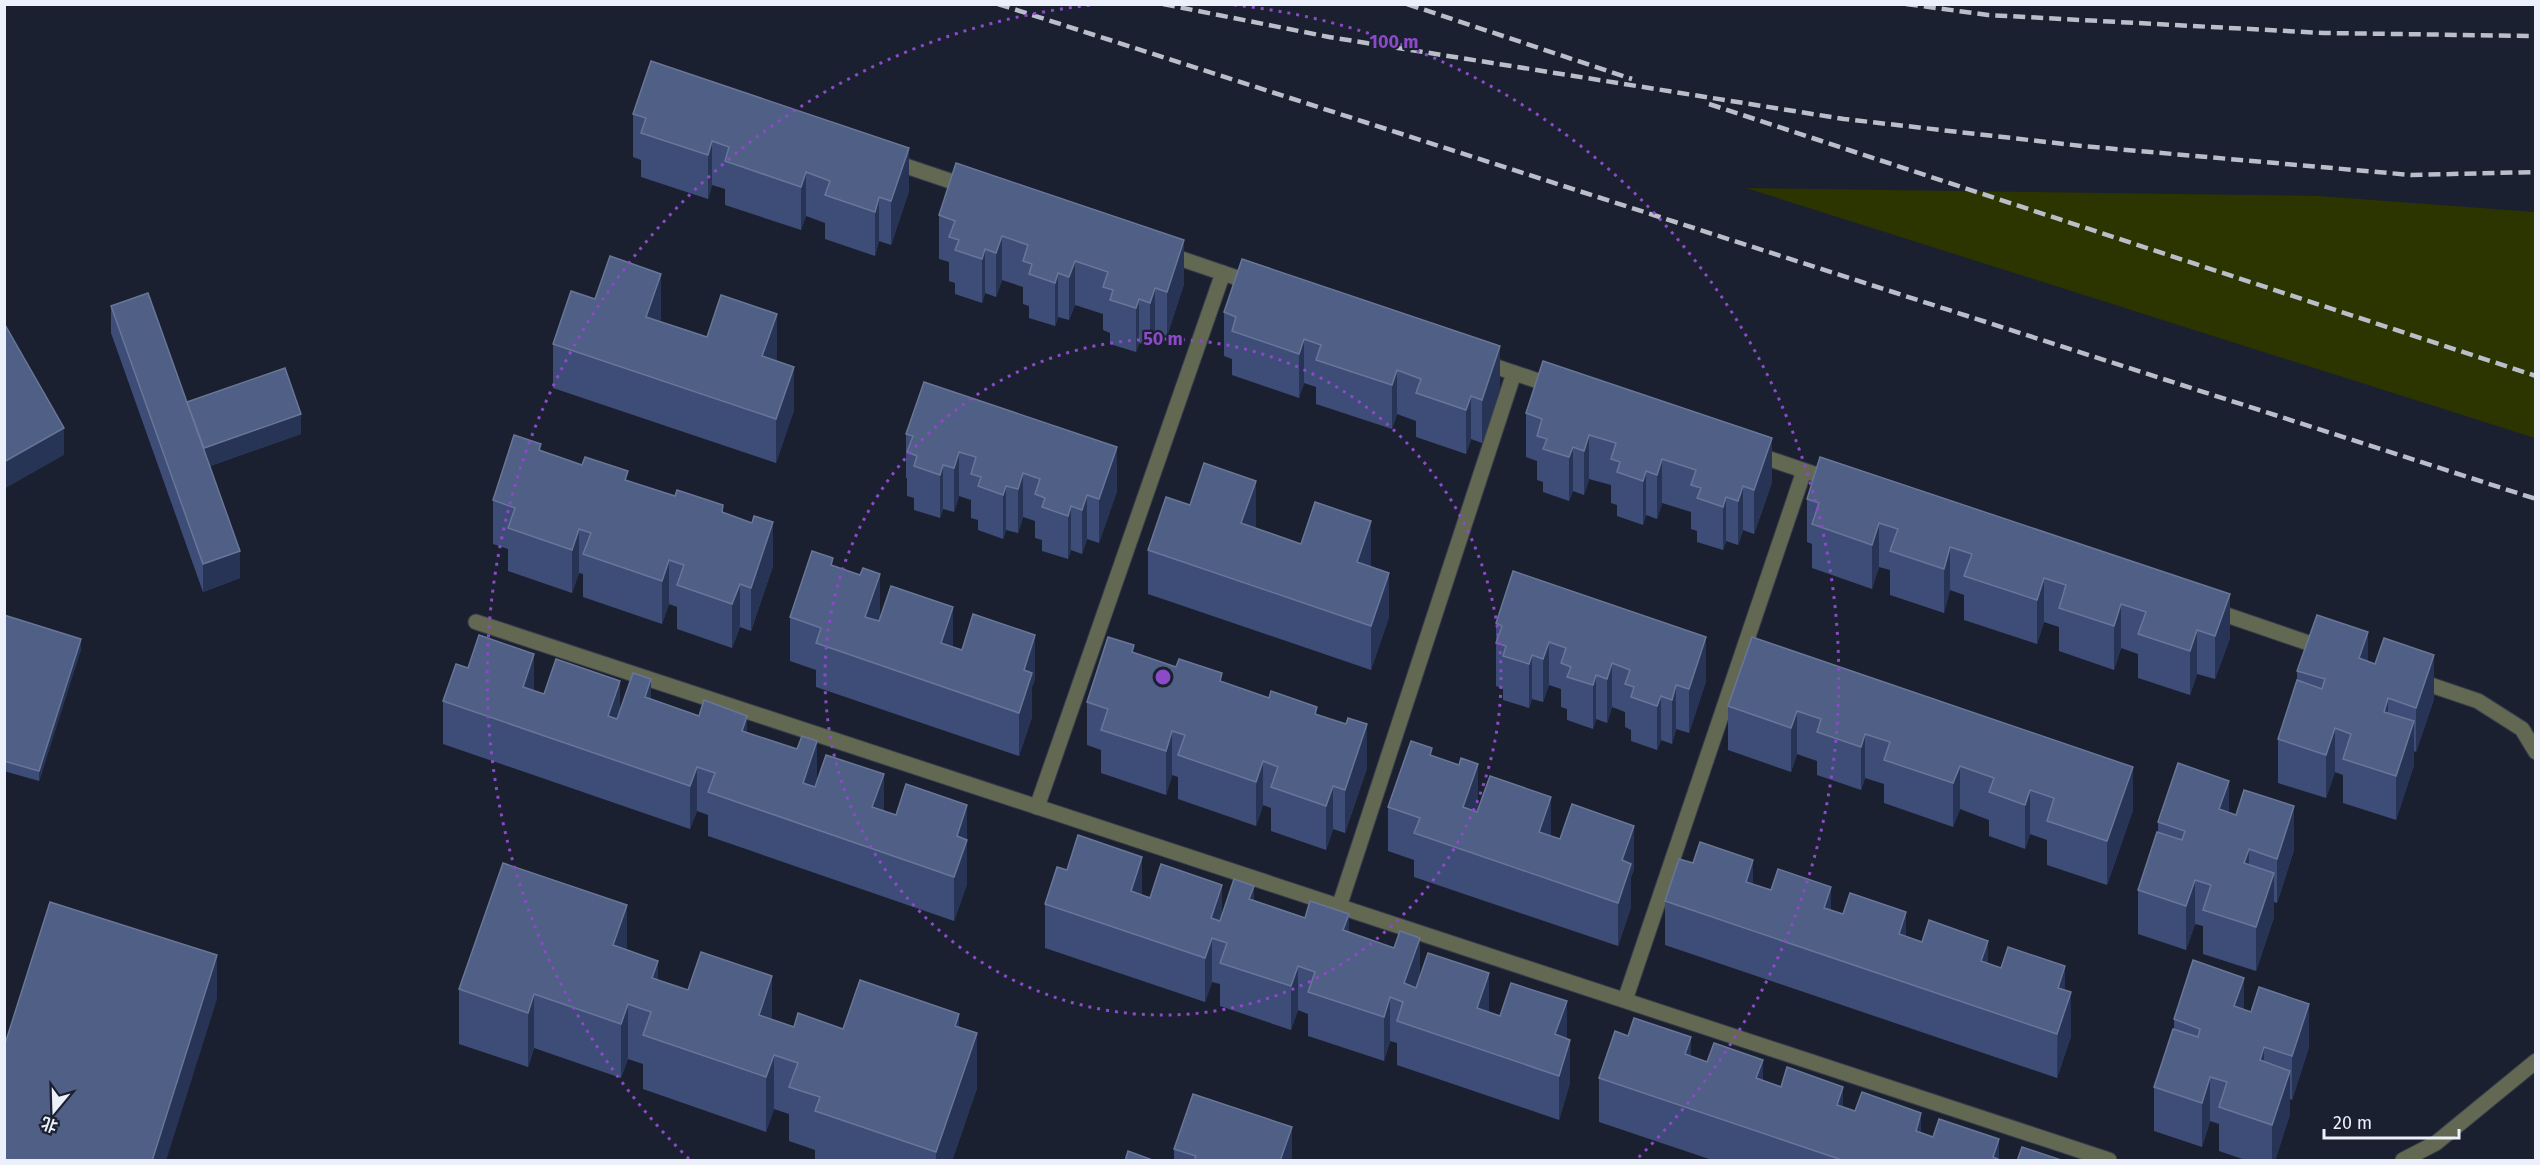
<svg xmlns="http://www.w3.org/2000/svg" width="2540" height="1165" viewBox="0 0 2540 1165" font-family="'Fira Sans','Noto Sans SC',sans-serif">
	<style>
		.green { fill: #2c3400 }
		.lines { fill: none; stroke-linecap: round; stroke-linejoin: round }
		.service-casing { stroke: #373d4b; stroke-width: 17 }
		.service { stroke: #626851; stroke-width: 15 }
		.rail { stroke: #b9bec9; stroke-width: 4.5; stroke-dasharray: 12 6; stroke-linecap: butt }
		.wall { fill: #3d4d78 }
		.shaded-wall { fill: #273455 }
		.building { fill: #505f86; stroke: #687698; stroke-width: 1.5 }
		.ring { fill: none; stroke: #8c49c8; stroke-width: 3; stroke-dasharray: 3 6 }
		.centre { fill: #8c49c8; stroke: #1a202f; stroke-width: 3 }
		.ring-label { font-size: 18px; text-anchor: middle; font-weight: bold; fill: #8c49c8; stroke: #1a202f; stroke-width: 4.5; stroke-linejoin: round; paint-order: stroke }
	</style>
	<rect width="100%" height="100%" fill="#1a202f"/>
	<!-- green -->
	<polygon class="green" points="1746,188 2318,196 2535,212 2535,438"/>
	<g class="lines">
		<!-- service casing -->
		<g class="service-casing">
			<g id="service">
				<polyline points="891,161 968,187"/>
				<polyline points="1167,254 1255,284"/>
				<polyline points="1482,362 1556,387"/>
				<polyline points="1755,454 1832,480"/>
				<polyline points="2212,610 2326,649"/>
				<polyline points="476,622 2109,1160"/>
				<polyline points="2416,680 2478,701 2522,729 2536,752"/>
				<polyline points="1037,807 1223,273"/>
				<polyline points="1339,907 1514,373"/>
				<polyline points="1625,1000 1804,471"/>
				<polyline points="2403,1160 2436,1143 2536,1061"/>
			</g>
		</g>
		<!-- service -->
		<use href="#service" class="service"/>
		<!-- rail -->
		<g class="rail">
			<polyline points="998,4 2536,499"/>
			<polyline points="1163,4 1329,37 1844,119 2082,146 2411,175 2536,172"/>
			<polyline points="1407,4 1632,79"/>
			<polyline points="1906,4 1988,15 2324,33 2536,36"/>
			<polyline points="1709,104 2536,376"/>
		</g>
	</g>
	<!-- wall -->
	<g class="wall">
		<polygon points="633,114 909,191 891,245 879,241 875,256 825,239 825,223 806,216 801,230 725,205 725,189 712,185 708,199 641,177 641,160 633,157"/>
		<polygon points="939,215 1184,284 1167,336 1155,331 1150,347 1139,343 1136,352 1110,344 1110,333 1103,330 1103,314 1075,305 1069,320 1058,317 1055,326 1029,318 1029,306 1023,304 1023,287 1002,280 996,297 985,293 982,303 955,294 955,283 949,281 949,262 939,259"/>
		<polygon points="595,299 661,318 660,321 707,337 777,358 776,360 794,410 776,463 553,388 553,344"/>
		<polygon points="111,306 187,402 301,434 210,466 240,578 203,592 111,333"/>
		<polygon points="1224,312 1500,390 1482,443 1471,439 1466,454 1416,437 1416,421 1397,414 1392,429 1316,404 1316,387 1304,383 1299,398 1232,375 1232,359 1224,356"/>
		<polygon points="1526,413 1772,482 1754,534 1743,530 1738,545 1726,541 1723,550 1697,542 1697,531 1691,529 1691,512 1662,503 1657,519 1646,515 1643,525 1617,516 1617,505 1611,503 1611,485 1589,479 1584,495 1573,491 1569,501 1543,492 1543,482 1537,480 1537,461 1526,457"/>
		<polygon points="906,434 1117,491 1099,543 1087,539 1082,554 1071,550 1068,559 1042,551 1042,540 1035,538 1035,521 1023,517 1018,533 1006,530 1003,539 978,530 978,520 971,518 971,500 959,496 954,512 943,509 940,518 914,510 914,498 907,496 907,478 906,478"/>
		<polygon points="541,451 723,513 773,566 751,631 740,627 732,648 677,629 677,607 669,604 662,624 583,597 583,574 579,573 572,593 508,571 508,549 493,544 493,500"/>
		<polygon points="1807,499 2230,638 2215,679 2197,674 2190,695 2138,678 2138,654 2121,648 2114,670 2059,651 2059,627 2044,622 2037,644 1964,620 1964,595 1950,590 1944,613 1890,595 1890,570 1879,567 1872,589 1812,568 1812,544 1807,542"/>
		<polygon points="1190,505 1256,525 1255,528 1301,544 1371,565 1370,567 1389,617 1371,670 1148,594 1148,550"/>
		<polygon points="833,566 880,618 1035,679 1032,687 1032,717 1019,756 816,687 816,670 790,661 790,617"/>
		<polygon points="4,615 81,649 39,781 4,771"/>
		<polygon points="1496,623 1706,681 1689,733 1676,729 1672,744 1661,740 1657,750 1631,741 1631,730 1625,727 1625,712 1612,707 1607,723 1596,719 1593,729 1567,720 1567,709 1561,707 1561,689 1549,685 1543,702 1532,699 1529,708 1503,700 1503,689 1496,686"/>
		<polygon points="1752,637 2133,810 2107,885 2047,865 2047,840 2030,834 2025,849 1989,836 1989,820 1960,809 1953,827 1884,803 1884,784 1865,778 1861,790 1817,775 1817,761 1797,754 1791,772 1728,750 1728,706"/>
		<polygon points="1134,653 1317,714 1367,768 1345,833 1333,829 1326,850 1271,831 1271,808 1263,805 1256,826 1178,799 1178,777 1172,775 1166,795 1101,773 1101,750 1087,745 1087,702"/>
		<polygon points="2368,661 2434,699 2416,752 2414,751 2414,765 2396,820 2343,803 2343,775 2335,772 2326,798 2278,783 2278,739 2297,680 2297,671"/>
		<polygon points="534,691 544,694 620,710 651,699 747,732 817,781 884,811 896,815 967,805 967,884 954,921 708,836 708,815 697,811 690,829 443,744 443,701"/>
		<polygon points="1432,755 1478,808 1477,811 1551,836 1634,869 1631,877 1631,907 1618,946 1414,877 1414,860 1388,851 1388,807"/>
		<polygon points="2229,812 2294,850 2277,903 2274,902 2274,917 2256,971 2203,954 2203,926 2195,924 2186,950 2138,934 2138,890 2158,832 2158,822"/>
		<polygon points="1753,884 2065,990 2071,1036 2057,1078 1665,945 1665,901"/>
		<polygon points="1142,895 1222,915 1254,900 1349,932 1420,978 1489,1012 1567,1038 1570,1083 1559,1120 1397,1065 1397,1043 1390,1041 1384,1061 1308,1036 1308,1014 1298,1010 1291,1030 1220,1006 1220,984 1212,982 1205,1002 1045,948 1045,904"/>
		<polygon points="627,950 658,980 794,1027 843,1029 959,1027 977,1088 952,1161 815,1161 815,1150 789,1141 789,1114 774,1109 766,1132 643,1089 643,1064 628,1059 621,1078 534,1048 528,1067 459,1044 459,989"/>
		<polygon points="2244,1010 2309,1047 2292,1100 2290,1099 2290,1114 2275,1161 2248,1161 2219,1151 2219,1124 2210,1121 2202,1147 2154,1131 2154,1087 2174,1030 2174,1019"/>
		<polygon points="1628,1036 1763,1080 2002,1161 1715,1161 1599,1122 1599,1078"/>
		<polygon points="1174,1149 1292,1161 1174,1161"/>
	</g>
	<!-- shaded-wall -->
	<g class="shaded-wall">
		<polygon points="712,141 712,185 708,199 708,155"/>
		<polygon points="909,148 909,191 891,245 891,201"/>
		<polygon points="806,172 806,216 801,230 801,187"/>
		<polygon points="879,197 879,241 875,256 875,212"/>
		<polygon points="1002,236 1002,280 996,297 996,253"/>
		<polygon points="1184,240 1184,284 1167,336 1167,292"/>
		<polygon points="985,249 985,293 982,303 982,259"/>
		<polygon points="1075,261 1075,305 1069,320 1069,277"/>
		<polygon points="1058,273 1058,317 1055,326 1055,283"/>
		<polygon points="661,274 661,318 646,360 646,317"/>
		<polygon points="1155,288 1155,331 1150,347 1150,303"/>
		<polygon points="1139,299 1139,343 1136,352 1136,308"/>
		<polygon points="777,314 777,358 762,400 762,356"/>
		<polygon points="1304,339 1304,383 1299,398 1299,354"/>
		<polygon points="1500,346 1500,390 1482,443 1482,400"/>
		<polygon points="794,367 794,410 776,463 776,419"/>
		<polygon points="1397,370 1397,414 1392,429 1392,385"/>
		<polygon points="1471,396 1471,439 1466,454 1466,410"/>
		<polygon points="301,414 301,434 201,469 201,450"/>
		<polygon points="64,428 64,455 4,489 4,462"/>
		<polygon points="1589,435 1589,479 1584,495 1584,451"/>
		<polygon points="1772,438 1772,482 1754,534 1754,490"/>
		<polygon points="1117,447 1117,491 1099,543 1099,499"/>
		<polygon points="1573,447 1573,491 1569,501 1569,457"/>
		<polygon points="959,452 959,496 954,512 954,468"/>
		<polygon points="1662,459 1662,503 1657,519 1657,475"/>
		<polygon points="943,465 943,509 940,518 940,475"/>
		<polygon points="1646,471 1646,515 1643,525 1643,481"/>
		<polygon points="1023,473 1023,517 1018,533 1018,489"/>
		<polygon points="1256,481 1256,525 1241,567 1241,523"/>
		<polygon points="1006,486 1006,530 1003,539 1003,495"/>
		<polygon points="1743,486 1743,530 1738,545 1738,501"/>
		<polygon points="1087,495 1087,539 1082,554 1082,510"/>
		<polygon points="1726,497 1726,541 1723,550 1723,507"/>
		<polygon points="1071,506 1071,550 1068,559 1068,516"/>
		<polygon points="1371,521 1371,565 1357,606 1357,562"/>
		<polygon points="773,522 773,566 751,631 751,588"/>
		<polygon points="1879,523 1879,567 1872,589 1872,545"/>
		<polygon points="579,529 579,573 572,593 572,550"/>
		<polygon points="1950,547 1950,590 1944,613 1944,569"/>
		<polygon points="240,551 240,578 203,592 203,564"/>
		<polygon points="669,560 669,604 662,624 662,581"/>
		<polygon points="1389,573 1389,617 1371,670 1371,626"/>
		<polygon points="880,574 880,618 865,660 865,617"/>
		<polygon points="2044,578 2044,622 2037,644 2037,600"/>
		<polygon points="740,584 740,627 732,648 732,604"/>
		<polygon points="2230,594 2230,638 2215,679 2215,636"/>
		<polygon points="2121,604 2121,648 2114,670 2114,626"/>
		<polygon points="953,607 953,651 941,686 941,643"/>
		<polygon points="2197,630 2197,674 2190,695 2190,651"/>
		<polygon points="2368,632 2368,675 2359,658"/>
		<polygon points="1035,635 1035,679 1032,687 1032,717 1019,756 1019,713 1024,670"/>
		<polygon points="1706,637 1706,681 1689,733 1689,689"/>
		<polygon points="81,639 81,649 39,781 39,771"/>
		<polygon points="1549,642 1549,685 1543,702 1543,659"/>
		<polygon points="534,654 534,698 523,687"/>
		<polygon points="1532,655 1532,699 1529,708 1529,664"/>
		<polygon points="2434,655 2434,699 2416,752 2416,708"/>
		<polygon points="1612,663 1612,707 1607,723 1607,679"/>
		<polygon points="1596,675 1596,719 1593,729 1593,685"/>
		<polygon points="651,679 651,723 645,697"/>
		<polygon points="620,681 620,725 608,716"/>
		<polygon points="1676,685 1676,729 1672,744 1672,700"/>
		<polygon points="1661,696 1661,740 1657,750 1657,706"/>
		<polygon points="2388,698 2388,742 2384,712"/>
		<polygon points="1797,711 1797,754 1791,772 1791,728"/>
		<polygon points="747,716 747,759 742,731"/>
		<polygon points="2414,721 2414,765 2396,820 2396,776"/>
		<polygon points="1367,724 1367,768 1345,833 1345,790"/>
		<polygon points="2335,728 2335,772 2326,798 2326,755"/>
		<polygon points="1172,731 1172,775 1166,795 1166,751"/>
		<polygon points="1865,734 1865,778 1861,790 1861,747"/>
		<polygon points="817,741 817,785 803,825 803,783"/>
		<polygon points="1263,761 1263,805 1256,826 1256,782"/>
		<polygon points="1478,764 1478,808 1463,850 1463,807"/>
		<polygon points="1960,766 1960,809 1953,827 1953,783"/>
		<polygon points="697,767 697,811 690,829 690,786"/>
		<polygon points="2133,767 2133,810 2107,885 2107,841"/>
		<polygon points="884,774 884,818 872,851 872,807"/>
		<polygon points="2229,781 2229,824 2219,809"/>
		<polygon points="1333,786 1333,829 1326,850 1326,806"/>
		<polygon points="2030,790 2030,834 2025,849 2025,805"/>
		<polygon points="1551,797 1551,841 1539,832"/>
		<polygon points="967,805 967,884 954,921 954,877 957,836"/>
		<polygon points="2294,806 2294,850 2277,903 2277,859"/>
		<polygon points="1634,826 1634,869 1631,877 1631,907 1618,946 1618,903 1622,860"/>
		<polygon points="2249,849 2249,893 2244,863"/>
		<polygon points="1142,857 1142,901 1131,935 1131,891"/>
		<polygon points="1753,860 1753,904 1746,882"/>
		<polygon points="2274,873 2274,917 2256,971 2256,927"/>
		<polygon points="2195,880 2195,924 2186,950 2186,906"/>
		<polygon points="1222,885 1222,928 1212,938 1212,982 1205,1002 1205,958 1211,918"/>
		<polygon points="1254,886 1254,930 1249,899"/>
		<polygon points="1831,887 1831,931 1824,908"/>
		<polygon points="627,905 627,959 613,945"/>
		<polygon points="1906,912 1906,956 1899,934"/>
		<polygon points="1349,914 1349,958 1343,930"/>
		<polygon points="1420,938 1420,981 1404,1024 1404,983"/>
		<polygon points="1988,941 1988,984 1981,961"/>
		<polygon points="217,955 217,999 166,1161 152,1161"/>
		<polygon points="658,961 658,1015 652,978"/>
		<polygon points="1298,966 1298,1010 1291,1030 1291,986"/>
		<polygon points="2065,966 2065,1008 2071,992 2071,1036 2057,1078 2058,988"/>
		<polygon points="1489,973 1489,1017 1477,1008"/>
		<polygon points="772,976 772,1031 759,1015"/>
		<polygon points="2244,978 2244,1022 2234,1006"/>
		<polygon points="534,994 534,1048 528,1067 528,1013"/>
		<polygon points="1390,997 1390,1041 1384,1061 1384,1017"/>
		<polygon points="1567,1001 1567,1045 1555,1034"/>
		<polygon points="628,1004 628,1059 621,1078 621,1024"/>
		<polygon points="2309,1004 2309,1047 2292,1100 2292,1056"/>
		<polygon points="959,1014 959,1068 955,1026"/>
		<polygon points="977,1033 977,1088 952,1161 936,1161 936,1152"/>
		<polygon points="1691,1037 1691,1081 1685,1054"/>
		<polygon points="1570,1040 1570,1083 1559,1120 1559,1076"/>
		<polygon points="2264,1047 2264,1091 2260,1060"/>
		<polygon points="774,1055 774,1109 766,1132 766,1077"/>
		<polygon points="1763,1060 1763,1103 1756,1078"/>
		<polygon points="2290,1071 2290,1114 2275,1161 2272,1161 2272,1125"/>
		<polygon points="2210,1077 2210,1121 2202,1147 2202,1103"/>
		<polygon points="1843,1087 1843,1130 1837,1105"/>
		<polygon points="1921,1113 1921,1156 1916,1131"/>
		<polygon points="1292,1127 1292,1161 1280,1161"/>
		<polygon points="1999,1139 1999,1161 1993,1157"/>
	</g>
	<!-- building -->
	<g class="building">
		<polygon points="651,61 909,148 891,201 879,197 875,212 825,195 830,181 806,172 801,187 725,161 729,147 712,141 708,155 641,133 646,118 633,114"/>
		<polygon points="956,163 1184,240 1167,292 1155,288 1150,303 1139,299 1136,308 1110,300 1113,290 1103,287 1108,272 1075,261 1069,277 1058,273 1055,283 1029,274 1032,264 1023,261 1028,245 1002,236 996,253 985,249 982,259 955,250 959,240 949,237 955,221 939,215"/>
		<polygon points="610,256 661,274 646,317 707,337 721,295 777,314 762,356 794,367 776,419 553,344 571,291 595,299"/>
		<polygon points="1242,259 1500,346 1482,400 1471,396 1466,410 1416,393 1421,379 1397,370 1392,385 1316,360 1321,345 1304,339 1299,354 1232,331 1236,317 1224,312"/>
		<polygon points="148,293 240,551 203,564 111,306"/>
		<polygon points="4,323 64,428 4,462"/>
		<polygon points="1543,361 1772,438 1754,490 1743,486 1738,501 1726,497 1723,507 1697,498 1701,488 1691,485 1696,470 1662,459 1657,475 1646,471 1643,481 1617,472 1620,462 1611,459 1616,443 1589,435 1584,451 1573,447 1569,457 1543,449 1547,439 1537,436 1542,419 1526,413"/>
		<polygon points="285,368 301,414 204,448 187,402"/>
		<polygon points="924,382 1117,447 1099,499 1087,495 1082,510 1071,506 1068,516 1042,507 1045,498 1035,494 1040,479 1023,473 1018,489 1006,486 1003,495 978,486 981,477 971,474 976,457 959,452 954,468 943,465 940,475 914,466 917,456 907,452 913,436 906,434"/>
		<polygon points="514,435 541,444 539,450 582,465 585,457 628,471 625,480 675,496 677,490 723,505 722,512 752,523 754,516 773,522 751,588 740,584 732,604 677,585 684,565 669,560 662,581 583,554 591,533 579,529 572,550 508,528 515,508 493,500"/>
		<polygon points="1820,457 2230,594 2215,636 2197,630 2190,651 2138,634 2146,612 2121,604 2114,626 2059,608 2066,585 2044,578 2037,600 1964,576 1972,554 1950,547 1944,569 1890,551 1898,529 1879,523 1872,545 1812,524 1819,503 1807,499"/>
		<polygon points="1204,463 1256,481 1241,523 1301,544 1315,502 1371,521 1357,562 1389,573 1371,626 1148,550 1166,497 1190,505"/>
		<polygon points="812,551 833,558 831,565 860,575 863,568 880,574 865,617 879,621 891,586 953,607 941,643 962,650 973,614 1035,635 1024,670 1032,673 1019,713 816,643 821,628 790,617"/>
		<polygon points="1513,571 1706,637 1689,689 1676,685 1672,700 1661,696 1657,706 1631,697 1634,687 1625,684 1630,670 1612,663 1607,679 1596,675 1593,685 1567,677 1571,667 1561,663 1566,648 1549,642 1543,659 1532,655 1529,664 1503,656 1506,646 1496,643 1502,626 1496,623"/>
		<polygon points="4,615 81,639 39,771 4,761"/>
		<polygon points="2317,615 2368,632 2359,658 2375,664 2384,638 2434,655 2416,708 2388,698 2384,712 2414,721 2396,776 2343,759 2351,734 2335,728 2326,755 2278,739 2297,680 2322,689 2325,679 2297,671"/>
		<polygon points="479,635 534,654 523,687 544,694 556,659 620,681 608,716 617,719 633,673 651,679 645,697 699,716 704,700 747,716 742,731 797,749 802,736 817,741 803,783 815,787 826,755 884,774 872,807 896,815 906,784 967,805 957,836 967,840 954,877 708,792 715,773 697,767 690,786 443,701 456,664 468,668"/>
		<polygon points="1108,637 1134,645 1132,652 1176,667 1179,659 1222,673 1220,681 1269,698 1271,691 1317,707 1315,714 1346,724 1348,718 1367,724 1345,790 1333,786 1326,806 1271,787 1278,767 1263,761 1256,782 1178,755 1185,735 1172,731 1166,751 1101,730 1108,709 1087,702"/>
		<polygon points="1752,637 2133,767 2107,841 2047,821 2054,798 2030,790 2025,805 1989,792 1994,778 1960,766 1953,783 1884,760 1890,742 1865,734 1861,747 1817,732 1821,719 1797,711 1791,728 1728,706"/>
		<polygon points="1411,741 1432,748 1430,755 1459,765 1461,758 1478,764 1463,807 1477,812 1490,776 1551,797 1539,832 1560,839 1572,804 1634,826 1622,860 1631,864 1618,903 1414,833 1420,818 1388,807"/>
		<polygon points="2178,763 2229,781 2219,809 2236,815 2244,790 2294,806 2277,859 2249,849 2244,863 2274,873 2256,927 2203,910 2211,885 2195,880 2186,906 2138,890 2157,832 2182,840 2185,831 2158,822"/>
		<polygon points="1078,835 1142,857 1131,891 1150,898 1161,864 1222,885 1211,918 1220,921 1234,879 1254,886 1249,899 1305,918 1310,901 1349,914 1343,930 1394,948 1400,931 1420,938 1404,983 1416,988 1428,953 1489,973 1477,1008 1500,1016 1511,983 1567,1001 1555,1034 1570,1040 1559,1076 1397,1021 1403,1002 1390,997 1384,1017 1308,992 1315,972 1298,966 1291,986 1220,963 1227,943 1212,938 1205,958 1045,904 1057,867 1067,870"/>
		<polygon points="1700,842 1753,860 1746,882 1771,890 1778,869 1831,887 1824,908 1843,914 1850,893 1906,912 1899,934 1922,942 1929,920 1988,941 1981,961 2001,968 2008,947 2065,966 2058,988 2071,992 2057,1034 1665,901 1679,859 1693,863"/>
		<polygon points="503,863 627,905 613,945 658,961 652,978 688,990 701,952 772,976 759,1015 794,1027 798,1013 843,1029 860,980 959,1014 955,1026 977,1033 936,1152 815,1111 820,1097 789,1087 798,1063 774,1055 766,1077 643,1035 651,1012 628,1004 621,1024 534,994 528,1013 459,989"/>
		<polygon points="50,902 217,955 152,1161 4,1161 4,1047"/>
		<polygon points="2193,960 2244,978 2234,1006 2251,1012 2259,987 2309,1004 2292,1056 2264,1047 2260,1060 2290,1071 2272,1125 2219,1107 2227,1082 2210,1077 2202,1103 2154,1087 2173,1029 2198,1037 2200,1029 2174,1019"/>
		<polygon points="1634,1018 1691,1037 1685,1054 1707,1062 1714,1043 1763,1060 1756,1078 1781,1087 1787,1067 1843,1087 1837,1105 1855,1111 1862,1092 1921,1113 1916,1131 1933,1137 1939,1119 1999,1139 1993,1157 2002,1161 1845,1161 1599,1078 1615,1031 1628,1036"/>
		<polygon points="1193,1094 1292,1127 1280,1161 1194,1161 1196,1156 1174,1149"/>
		<polygon points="2022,1147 2064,1161 2017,1161"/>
		<polygon points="1128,1151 1155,1161 1125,1161"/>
	</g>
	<!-- distance rings -->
	<g class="ring">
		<circle cx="1163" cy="677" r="338"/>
		<path d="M689 1159A676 676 0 0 1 1092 5M1234 5A676 676 0 0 1 1637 1159"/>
	</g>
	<circle cx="1163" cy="677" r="9" class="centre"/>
	<g class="ring-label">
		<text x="1394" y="48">100 m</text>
		<text x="1163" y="345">50 m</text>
	</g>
	<!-- border -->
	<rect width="2540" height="1165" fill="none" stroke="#ebf0fa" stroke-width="12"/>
	<!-- north arrow -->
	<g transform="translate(54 1111) rotate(199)" stroke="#1a202f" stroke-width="4.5" paint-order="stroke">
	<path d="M0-4.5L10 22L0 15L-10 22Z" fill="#ebf0fa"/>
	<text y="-9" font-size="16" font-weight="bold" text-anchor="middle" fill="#ebf0fa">北</text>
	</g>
	<!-- scale -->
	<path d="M2324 1129v9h135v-9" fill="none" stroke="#ebf0fa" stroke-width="3"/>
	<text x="2333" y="1129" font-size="18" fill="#ebf0fa" stroke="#1a202f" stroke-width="4.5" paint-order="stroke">20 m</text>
</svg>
